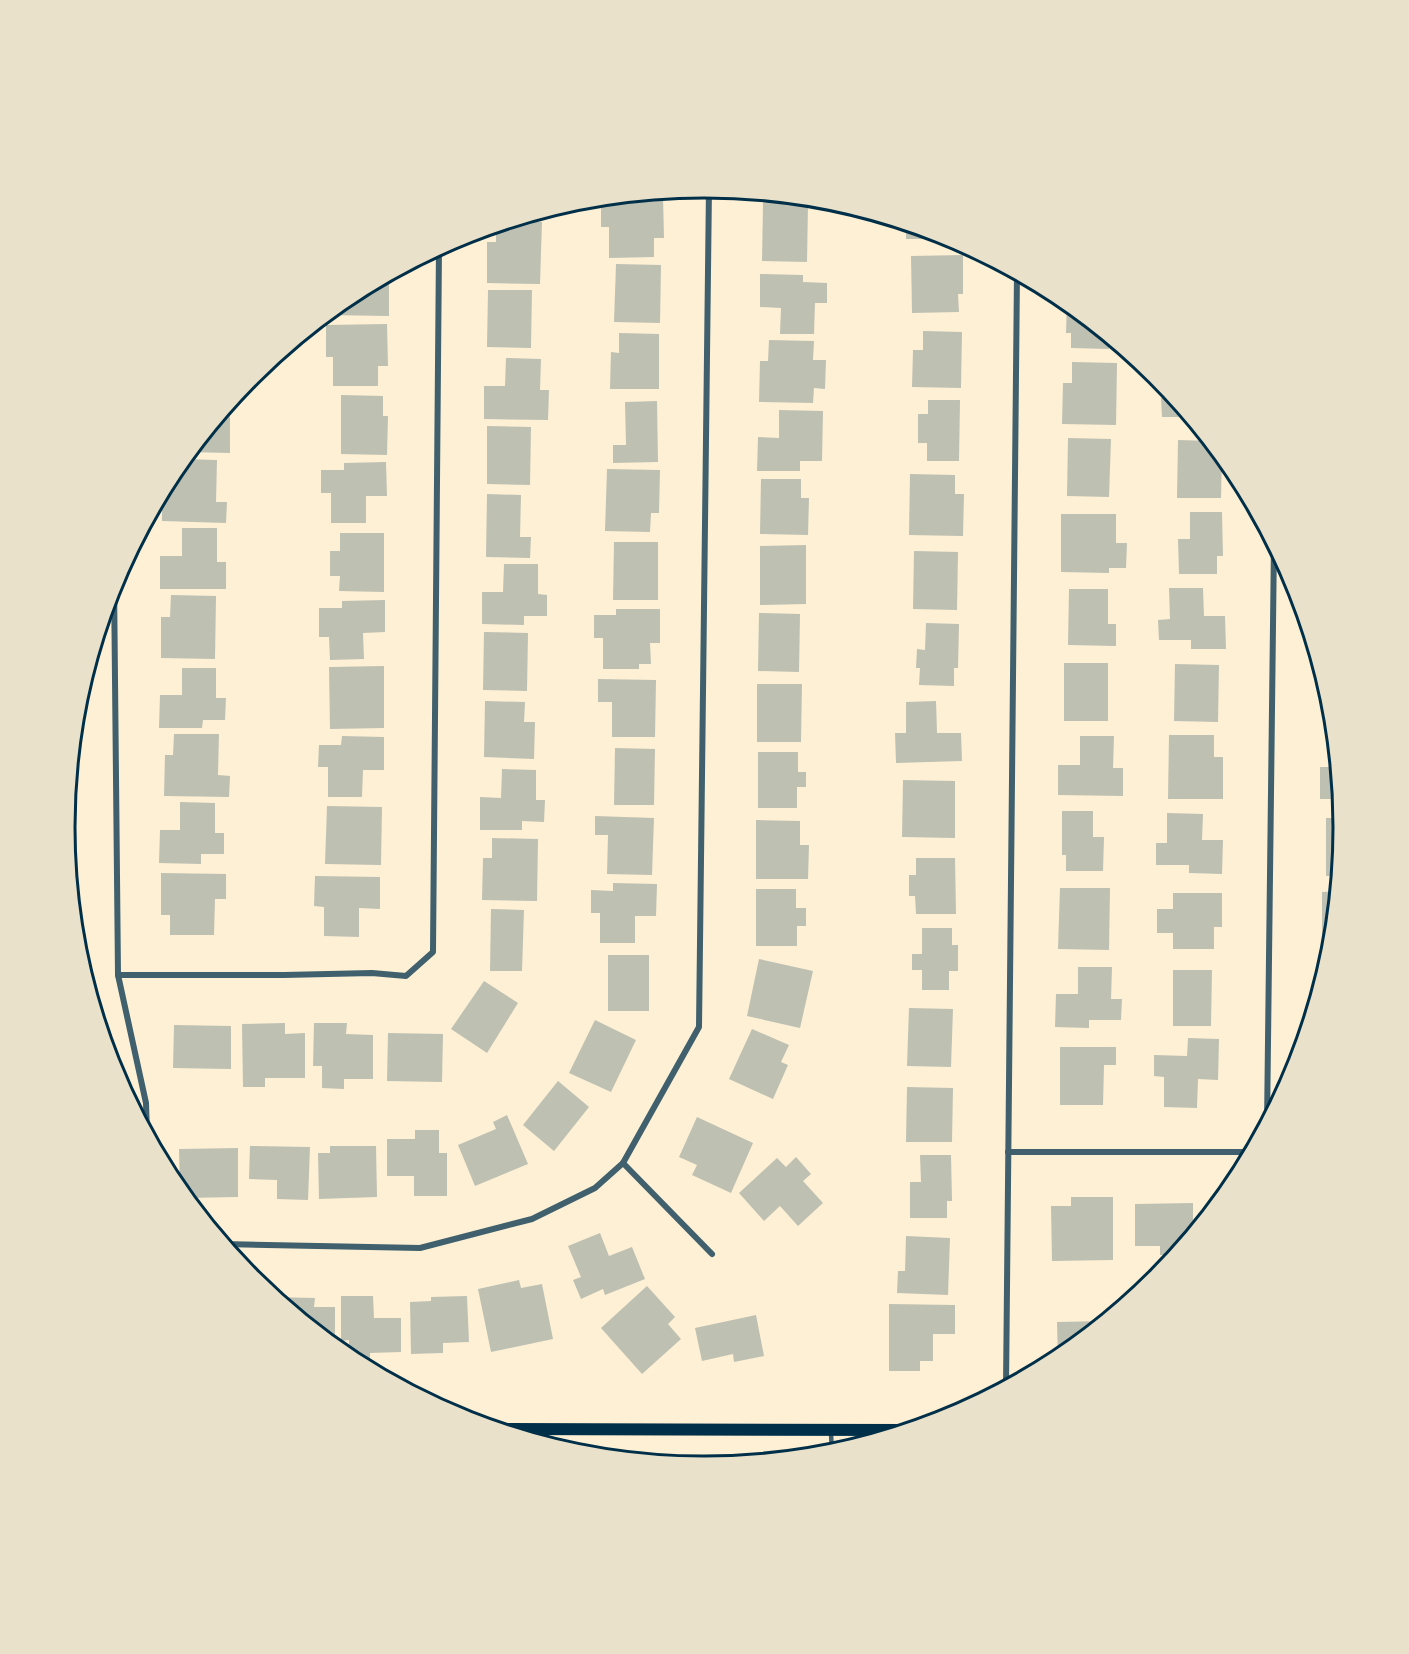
<svg xmlns="http://www.w3.org/2000/svg" width="1409" height="1654" viewBox="0 0 1409 1654" font-family="'IBM Plex Sans',sans-serif">
	<style>
		.building { fill: #bec0b2 }
		.lines { fill: none; stroke-linecap: round; stroke-linejoin: round }
		.service { stroke: #3f606c; stroke-width: 4.5 }
		.minor { stroke: #3f606c; stroke-width: 6 }
		.secondary { stroke: #003049; stroke-width: 12 }
		.rim { fill: none; stroke: #003049; stroke-width: 3 }
	</style>
	<rect width="100%" height="100%" fill="#fdf0d5"/>
	<!-- building -->
	<g class="building">
		<polygon points="765,193 793,196 793,197 765,197"/>
		<polygon points="663,196 664,238 654,238 654,257 609,258 609,227 601,227 601,197"/>
		<polygon points="763,203 808,204 807,262 762,261"/>
		<polygon points="508,221 542,222 540,284 487,283 487,242 496,242 496,225"/>
		<polygon points="906,223 950,236 956,239 906,239"/>
		<polygon points="963,255 963,294 958,294 959,312 912,313 911,256"/>
		<polygon points="616,264 661,265 660,323 614,322"/>
		<polygon points="389,273 389,316 325,315 349,295"/>
		<polygon points="760,274 803,275 803,282 827,283 827,303 815,303 814,334 780,334 781,308 760,307"/>
		<polygon points="488,290 532,290 531,348 487,347"/>
		<polygon points="1067,300 1110,336 1109,349 1071,348 1071,333 1066,333"/>
		<polygon points="387,324 388,366 378,366 378,386 333,386 333,357 326,357 326,325"/>
		<polygon points="923,331 962,332 961,388 912,387 913,350 923,350"/>
		<polygon points="619,333 659,334 659,389 610,389 611,352 619,353"/>
		<polygon points="769,340 814,341 813,360 826,360 825,389 814,388 813,403 759,402 760,361 768,361"/>
		<polygon points="506,358 541,359 540,390 549,390 548,420 484,419 484,386 505,386"/>
		<polygon points="1072,362 1117,363 1116,425 1062,424 1063,383 1072,383"/>
		<polygon points="1172,392 1192,417 1162,417 1161,398 1172,398"/>
		<polygon points="341,395 383,396 383,416 388,416 387,455 341,454"/>
		<polygon points="928,400 960,400 959,461 927,461 927,443 918,443 918,414 928,414"/>
		<polygon points="230,401 230,453 188,452"/>
		<polygon points="657,401 658,462 613,463 613,445 626,445 625,402"/>
		<polygon points="779,410 823,411 822,461 800,461 800,471 757,471 758,437 779,438"/>
		<polygon points="487,426 531,427 530,485 487,484"/>
		<polygon points="1068,438 1111,439 1109,497 1067,496"/>
		<polygon points="1178,440 1211,441 1222,453 1221,498 1177,498"/>
		<polygon points="182,459 217,460 216,502 227,502 226,523 162,521 162,490 168,480 171,480 173,471"/>
		<polygon points="386,462 387,496 366,496 366,523 331,523 331,493 321,493 321,470 344,470 344,463"/>
		<polygon points="607,469 660,470 659,513 651,513 650,532 605,531"/>
		<polygon points="910,474 955,475 955,494 964,494 963,536 909,535"/>
		<polygon points="761,479 801,479 801,498 809,498 808,535 760,534"/>
		<polygon points="487,494 521,495 520,537 531,537 530,558 486,557"/>
		<polygon points="1190,512 1222,512 1223,556 1217,556 1217,574 1179,574 1178,539 1190,539"/>
		<polygon points="1061,514 1116,514 1116,543 1127,543 1126,568 1109,568 1109,573 1061,572"/>
		<polygon points="182,528 217,528 217,562 226,562 226,589 160,589 160,556 182,556"/>
		<polygon points="340,533 384,533 384,592 339,591 340,576 330,576 330,551 340,551"/>
		<polygon points="614,542 658,542 658,600 613,600"/>
		<polygon points="806,545 806,604 760,605 760,546"/>
		<polygon points="914,551 958,552 957,610 913,609"/>
		<polygon points="504,564 538,564 538,594 547,595 547,616 524,616 524,625 482,624 482,592 503,592"/>
		<polygon points="1169,588 1203,588 1204,616 1225,616 1226,649 1191,649 1191,640 1159,640 1158,620 1170,619"/>
		<polygon points="1069,589 1108,589 1108,624 1116,624 1116,646 1068,645"/>
		<polygon points="171,595 216,596 215,659 161,658 161,617 170,617"/>
		<polygon points="385,600 385,632 363,633 364,659 330,660 329,637 319,637 319,608 342,608 342,601"/>
		<polygon points="616,609 660,609 660,643 650,643 651,664 639,664 639,669 603,669 603,638 594,638 594,615 616,615"/>
		<polygon points="759,613 800,614 799,672 758,671"/>
		<polygon points="926,623 959,624 958,668 954,668 954,686 919,685 920,668 916,668 917,649 925,650"/>
		<polygon points="484,632 528,633 527,691 483,690"/>
		<rect x="1064" y="663" width="44" height="58"/>
		<polygon points="1175,664 1219,665 1218,722 1174,721"/>
		<polygon points="384,666 384,728 330,729 329,667"/>
		<polygon points="182,668 216,668 216,698 226,698 225,720 203,720 202,728 159,728 160,695 182,695"/>
		<polygon points="598,679 656,680 655,737 612,737 612,702 598,702"/>
		<polygon points="1325,680 1332,702 1334,723 1324,723"/>
		<polygon points="757,684 802,684 801,742 757,742"/>
		<polygon points="485,701 525,702 524,722 535,722 534,759 484,757"/>
		<polygon points="936,701 937,733 961,733 962,761 896,763 895,733 906,733 906,702"/>
		<polygon points="174,734 219,734 218,775 230,776 229,797 164,796 165,755 173,755"/>
		<polygon points="1169,735 1214,735 1214,757 1223,757 1223,799 1168,799"/>
		<polygon points="342,736 384,737 384,770 363,770 362,797 328,797 328,767 318,767 319,745 341,745"/>
		<polygon points="1080,736 1114,736 1113,768 1123,768 1123,796 1058,795 1058,765 1080,765"/>
		<polygon points="615,748 655,749 654,805 614,805"/>
		<polygon points="758,752 798,752 798,772 806,772 806,787 797,787 797,808 758,808"/>
		<polygon points="1320,767 1339,767 1342,799 1320,799"/>
		<polygon points="502,769 536,770 536,800 545,800 544,822 522,821 522,830 480,830 480,797 501,798"/>
		<polygon points="903,780 955,781 955,838 902,837"/>
		<polygon points="180,802 215,803 215,833 224,833 224,854 201,854 201,864 159,863 160,830 180,830"/>
		<polygon points="327,806 382,807 381,865 325,864"/>
		<polygon points="1062,811 1093,811 1093,837 1104,837 1103,871 1066,871 1066,855 1062,855"/>
		<polygon points="1167,813 1203,814 1202,840 1223,840 1222,874 1189,873 1189,865 1156,865 1156,843 1167,843"/>
		<polygon points="595,816 654,818 652,875 607,874 608,835 595,835"/>
		<polygon points="1326,818 1344,818 1344,827 1340,876 1326,876"/>
		<polygon points="756,820 800,821 800,845 809,845 808,879 756,879"/>
		<polygon points="492,838 538,839 537,901 482,900 483,858 492,858"/>
		<polygon points="916,858 955,858 956,914 916,914 915,896 909,896 909,875 916,875"/>
		<polygon points="161,873 226,874 226,899 215,899 214,935 170,935 170,915 161,915"/>
		<polygon points="315,876 380,877 380,909 359,908 359,937 324,936 324,907 314,906"/>
		<polygon points="613,883 657,884 656,916 635,916 635,943 600,943 600,913 591,913 591,890 613,891"/>
		<polygon points="1060,888 1110,888 1109,950 1058,949"/>
		<polygon points="756,889 796,889 796,908 806,908 806,926 797,926 797,946 756,946"/>
		<polygon points="1338,891 1332,952 1332,954 1326,954 1326,936 1322,936 1322,892"/>
		<polygon points="1173,893 1222,893 1222,927 1214,927 1214,949 1173,949 1173,933 1157,933 1157,909 1173,909"/>
		<polygon points="491,909 524,910 522,971 490,971"/>
		<polygon points="922,928 952,928 952,945 958,945 958,971 949,971 949,990 922,990 922,970 912,970 912,954 922,954"/>
		<rect x="608" y="955" width="41" height="56"/>
		<polygon points="759,959 813,971 800,1028 747,1016"/>
		<polygon points="1078,967 1112,967 1111,999 1122,999 1121,1020 1089,1020 1089,1028 1055,1027 1056,994 1078,994"/>
		<polygon points="1173,970 1212,970 1211,1026 1173,1026"/>
		<polygon points="484,981 518,1003 487,1053 451,1029"/>
		<polygon points="909,1008 953,1009 951,1067 907,1066"/>
		<polygon points="595,1020 636,1040 611,1092 569,1073"/>
		<polygon points="285,1023 285,1034 305,1033 305,1078 265,1078 265,1087 243,1087 242,1024"/>
		<polygon points="314,1023 347,1023 346,1034 373,1035 373,1079 344,1079 344,1089 322,1088 322,1066 313,1066"/>
		<polygon points="174,1025 231,1026 231,1069 173,1068"/>
		<polygon points="752,1029 789,1045 781,1062 788,1065 773,1099 729,1079"/>
		<polygon points="388,1033 443,1034 442,1082 387,1081"/>
		<polygon points="1188,1038 1219,1039 1218,1080 1198,1079 1197,1108 1164,1107 1164,1077 1154,1076 1154,1055 1187,1056"/>
		<polygon points="1060,1047 1116,1047 1116,1065 1104,1065 1103,1105 1060,1105"/>
		<polygon points="558,1081 589,1107 554,1151 523,1125"/>
		<polygon points="907,1087 953,1088 952,1142 906,1142"/>
		<polygon points="507,1115 528,1164 475,1186 458,1145 496,1129 493,1122"/>
		<polygon points="697,1117 753,1143 731,1193 692,1175 697,1165 679,1157"/>
		<polygon points="415,1130 439,1130 439,1153 447,1153 447,1196 414,1196 414,1176 387,1176 387,1139 415,1139"/>
		<polygon points="250,1146 310,1147 308,1200 277,1199 277,1180 249,1179"/>
		<polygon points="330,1146 376,1146 377,1197 319,1199 318,1153 330,1153"/>
		<polygon points="238,1148 238,1197 185,1198 180,1192 179,1149"/>
		<polygon points="920,1155 951,1155 952,1201 947,1201 947,1218 910,1218 910,1182 921,1182"/>
		<polygon points="796,1157 811,1174 803,1181 823,1203 798,1226 780,1206 764,1221 739,1193 777,1158 786,1167"/>
		<polygon points="1071,1197 1113,1197 1113,1260 1052,1261 1051,1206 1071,1206"/>
		<polygon points="1193,1203 1193,1236 1177,1255 1160,1255 1160,1246 1135,1246 1135,1204"/>
		<polygon points="600,1233 609,1256 632,1247 645,1279 605,1295 603,1289 581,1299 573,1280 581,1277 568,1246"/>
		<polygon points="906,1236 950,1238 948,1295 897,1293 898,1271 905,1271"/>
		<polygon points="519,1280 521,1288 542,1284 553,1339 491,1352 478,1289"/>
		<polygon points="647,1286 675,1317 668,1324 681,1339 642,1374 601,1328"/>
		<polygon points="341,1296 373,1296 374,1318 401,1318 401,1352 370,1353 370,1362 356,1363 349,1359 349,1340 341,1341"/>
		<polygon points="467,1296 469,1342 443,1343 443,1353 411,1354 410,1302 431,1301 431,1297"/>
		<polygon points="273,1297 315,1298 314,1307 335,1307 335,1348"/>
		<polygon points="889,1304 955,1305 955,1334 933,1334 933,1361 920,1361 920,1371 889,1371"/>
		<polygon points="756,1315 764,1356 734,1362 733,1354 702,1361 695,1328"/>
		<polygon points="1106,1321 1060,1359 1058,1360 1057,1322"/>
	</g>
	<g class="lines">
		<!-- service -->
		<polyline class="service" points="831,1433 832,1454"/>
		<!-- minor -->
		<g class="minor">
			<polyline points="114,580 118,975 146,1103 147,1134"/>
			<polyline points="118,975 284,975 372,973 406,976 433,952 439,247"/>
			<polyline points="1267,1125 1274,542"/>
			<polyline points="1008,1152 1253,1152"/>
			<polyline points="623,1163 712,1254"/>
			<polyline points="223,1244 420,1248 532,1219 595,1188 623,1163 699,1027 709,187"/>
			<polyline points="1006,1388 1017,272"/>
		</g>
		<!-- secondary -->
		<polyline class="secondary" points="496,1429 910,1430"/>
	</g>
	<!-- crop -->
	<path d="M0 0H1409V1654H0ZM75 827a629 629 0 1 1 1258 0a629 629 0 1 1-1258 0Z" fill="#e9e1ca" fill-rule="evenodd"/>
	<path class="rim" d="M75 827a629 629 0 1 1 1258 0a629 629 0 1 1-1258 0Z"/>
</svg>
